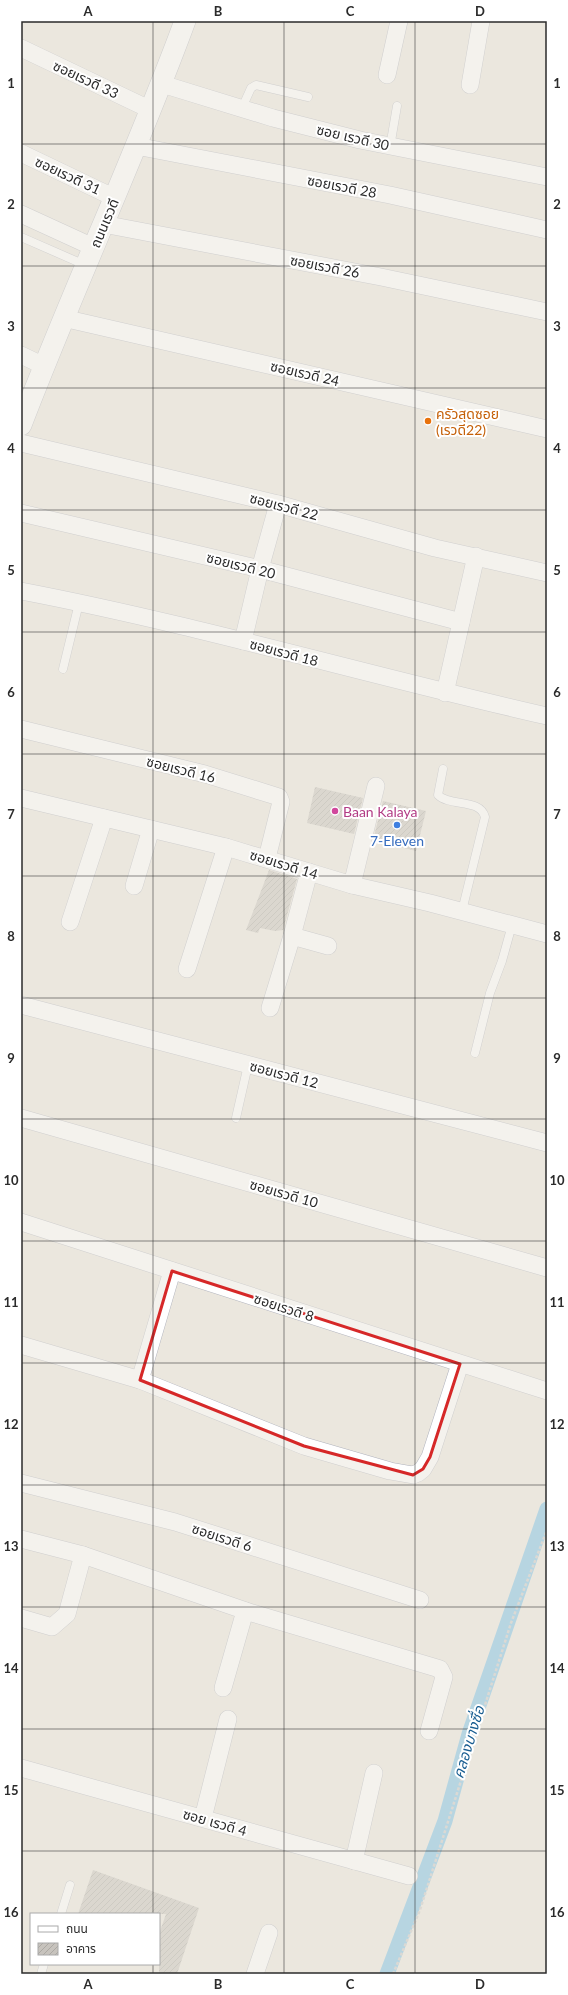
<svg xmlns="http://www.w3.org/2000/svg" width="568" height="1995" viewBox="0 0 568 1995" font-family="Lato,'Noto Sans Thai',sans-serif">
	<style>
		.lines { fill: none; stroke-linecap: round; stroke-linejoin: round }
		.canal { stroke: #79bfe5; stroke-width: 15 }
		.building { fill: url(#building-hatch) }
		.service-casing { stroke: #b1b3bd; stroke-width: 9 }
		.minor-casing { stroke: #b1b3bd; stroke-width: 18 }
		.tertiary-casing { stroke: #b1b3bd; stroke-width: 22 }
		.path { stroke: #c8c8c8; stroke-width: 2.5; stroke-dasharray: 3 2; stroke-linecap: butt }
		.service { stroke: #fff; stroke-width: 8 }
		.minor { stroke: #fff; stroke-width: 17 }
		.tertiary { stroke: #fff; stroke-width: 21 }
		.marked { fill: none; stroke: #d62828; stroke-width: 3; stroke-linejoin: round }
		.grid { fill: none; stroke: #2b2b2b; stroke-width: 1; stroke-opacity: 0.55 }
		.food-dot { fill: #e8710a; stroke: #fff; stroke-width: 1.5 }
		.hotel-dot { fill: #d1479c; stroke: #fff; stroke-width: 1.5 }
		.shop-dot { fill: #3f7fe0; stroke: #fff; stroke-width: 1.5 }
		.labels { text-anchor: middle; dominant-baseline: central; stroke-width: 4; stroke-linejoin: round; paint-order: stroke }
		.street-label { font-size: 14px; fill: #2b2b2b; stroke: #fff }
		.food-label { font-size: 14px; fill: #c56008; stroke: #fff; text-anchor: start }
		.hotel-label { font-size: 14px; fill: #b23c85; stroke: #fff; text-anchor: start }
		.shop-label { font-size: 14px; fill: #366cbe; stroke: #fff }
		.water-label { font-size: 15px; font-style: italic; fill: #185d91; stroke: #fff }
		.neatline { fill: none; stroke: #2b2b2b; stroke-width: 1.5 }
		.grid-label { font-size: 13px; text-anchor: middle; font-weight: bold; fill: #2b2b2b }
	</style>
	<defs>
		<pattern id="building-hatch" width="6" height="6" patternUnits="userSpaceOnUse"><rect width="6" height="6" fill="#c7c3bd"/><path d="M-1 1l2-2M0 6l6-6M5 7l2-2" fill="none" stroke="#aba8a3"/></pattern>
	</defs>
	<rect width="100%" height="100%" fill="#ebe7de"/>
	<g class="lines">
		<!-- canal -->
		<polyline class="canal" points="387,1974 445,1821 469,1734 547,1509"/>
	</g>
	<!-- building -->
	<g class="building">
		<polygon points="315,787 363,798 354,834 307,823"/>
		<polygon points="383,801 426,811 416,851 373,840"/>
		<polygon points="269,870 297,879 283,930 275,931 260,928 258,933 246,930"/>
		<polygon points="93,1870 199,1908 177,1974 159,1974 159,1934 166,1914 78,1914"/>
	</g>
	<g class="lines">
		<!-- service casing -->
		<g class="service-casing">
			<g id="service">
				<polyline points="242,108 251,88 256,85 308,97"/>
				<polyline points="390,147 397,106"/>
				<polyline points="21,237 85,265"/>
				<polyline points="63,669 79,603"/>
				<path d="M443 769 438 795C450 807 480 798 485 817L462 911"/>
				<polyline points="475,1053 490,993 502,961 512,925"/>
				<polyline points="236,1118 248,1065"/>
				<polyline points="61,1914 70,1885"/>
				<polyline points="41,1974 44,1964"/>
			</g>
		</g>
		<!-- minor casing -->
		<g class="minor-casing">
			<g id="minor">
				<polyline points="21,48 151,110"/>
				<polyline points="387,75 399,21"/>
				<polyline points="162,84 273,118 360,140 547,177"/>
				<polyline points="470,85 481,21"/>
				<polyline points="136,146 390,195 547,230"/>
				<polyline points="21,153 115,198"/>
				<polyline points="21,214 93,247"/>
				<polyline points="103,224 381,277 547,312"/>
				<polyline points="63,318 547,429"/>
				<polyline points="21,355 44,366"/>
				<polyline points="21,443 278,504 435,548 547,573"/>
				<polyline points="21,513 260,569 461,622"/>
				<path d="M21 591C198 625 371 676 547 716"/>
				<polyline points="243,641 260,569 278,504"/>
				<polyline points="445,693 476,556"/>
				<polyline points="21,729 205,774 279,797 281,802 267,858"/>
				<polyline points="21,798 226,847 352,885 430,903 547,934"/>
				<polyline points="352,885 376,786"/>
				<polyline points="134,886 151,829"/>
				<polyline points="70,922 104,818"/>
				<polyline points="292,936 328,946"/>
				<polyline points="187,969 226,847"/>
				<polyline points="21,1005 547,1143"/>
				<polyline points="270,1008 292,936 309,872"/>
				<polyline points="21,1118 547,1268"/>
				<polyline points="21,1222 547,1391"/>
				<polyline points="21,1345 140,1380 304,1446 390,1471 413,1475 418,1473 423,1469 430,1457 460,1364"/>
				<polyline points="140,1380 172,1271"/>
				<polyline points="21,1483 175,1522 420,1600"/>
				<polyline points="21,1539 83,1555 252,1613 440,1669 444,1677 429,1731"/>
				<polyline points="21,1618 52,1627 67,1614 83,1555"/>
				<polyline points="223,1688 245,1611"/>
				<polyline points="21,1768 409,1876"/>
				<polyline points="203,1818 228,1719"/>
				<polyline points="354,1861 374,1773"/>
				<polyline points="255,1974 269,1933"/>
			</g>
		</g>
		<!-- tertiary casing -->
		<g class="tertiary-casing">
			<path id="tertiary" d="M21 425C73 289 135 157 185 21"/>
		</g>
		<!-- path -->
		<polyline class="path" points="393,1974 420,1910 511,1623 547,1530"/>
		<!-- service -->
		<use href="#service" class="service"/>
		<!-- minor -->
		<use href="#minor" class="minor"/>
		<!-- tertiary -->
		<use href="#tertiary" class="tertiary"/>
	</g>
	<!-- marked area -->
	<path d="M0 0H568V1995H0ZM172 1271 460 1364 430 1457 423 1469 413 1475 304 1446 140 1380Z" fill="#ebe7de" fill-opacity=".55" fill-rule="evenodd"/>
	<path class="marked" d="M172 1271 460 1364 430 1457 423 1469 413 1475 304 1446 140 1380Z"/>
	<!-- grid -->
	<path class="grid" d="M153 21V1914M284 21V1974M415 21V1974M21 144H547M21 266H547M21 388H547M21 510H547M21 632H547M21 754H547M21 876H547M21 998H547M21 1119H547M21 1241H547M21 1363H547M21 1485H547M21 1607H547M21 1729H547M21 1851H547M153 1964V1974"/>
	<!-- markers -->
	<circle class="food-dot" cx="428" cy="421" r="4"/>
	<circle class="hotel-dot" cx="335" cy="811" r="4"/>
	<circle class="shop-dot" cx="397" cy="825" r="4"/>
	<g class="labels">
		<!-- street labels -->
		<g class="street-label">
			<text transform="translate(86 79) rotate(25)">ซอยเรวดี 33</text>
			<text transform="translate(353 137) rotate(13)">ซอย เรวดี 30</text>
			<text transform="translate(68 175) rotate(25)">ซอยเรวดี 31</text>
			<text transform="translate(342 186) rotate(11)">ซอยเรวดี 28</text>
			<text transform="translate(104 223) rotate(-67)">ถนนเรวดี</text>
			<text transform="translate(325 266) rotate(11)">ซอยเรวดี 26</text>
			<text transform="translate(305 373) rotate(13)">ซอยเรวดี 24</text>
			<text transform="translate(284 506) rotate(15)">ซอยเรวดี 22</text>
			<text transform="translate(241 565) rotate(14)">ซอยเรวดี 20</text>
			<text transform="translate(284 652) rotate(15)">ซอยเรวดี 18</text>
			<text transform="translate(181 769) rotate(14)">ซอยเรวดี 16</text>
			<text transform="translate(284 864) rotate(17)">ซอยเรวดี 14</text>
			<text transform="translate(284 1074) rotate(15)">ซอยเรวดี 12</text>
			<text transform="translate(284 1193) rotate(16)">ซอยเรวดี 10</text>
			<text transform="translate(284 1307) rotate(18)">ซอยเรวดี 8</text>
			<text transform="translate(222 1537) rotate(18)">ซอยเรวดี 6</text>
			<text transform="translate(215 1822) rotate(16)">ซอย เรวดี 4</text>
		</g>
		<!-- food labels -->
		<g class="food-label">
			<text x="436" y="413">ครัวสุดซอย<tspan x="436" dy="16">(เรวดี22)</tspan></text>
		</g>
		<!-- hotel labels -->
		<g class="hotel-label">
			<text x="343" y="811">Baan Kalaya</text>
		</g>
		<!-- shop labels -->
		<g class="shop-label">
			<text x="397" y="840">7-Eleven</text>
		</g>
		<!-- water labels -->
		<g class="water-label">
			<text transform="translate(468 1742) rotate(-73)">คลองบางซื่อ</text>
		</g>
	</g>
	<!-- border -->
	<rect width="568" height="1995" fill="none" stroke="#ffffff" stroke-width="44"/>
	<!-- legend -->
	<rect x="30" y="1913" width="130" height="52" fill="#ffffff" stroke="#aaaaaa"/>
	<rect x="38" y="1926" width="20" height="6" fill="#ffffff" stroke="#aaaaaa"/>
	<text x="66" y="1933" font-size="12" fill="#2b2b2b">ถนน</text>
	<rect x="38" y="1943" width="20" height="12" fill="url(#building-hatch)" stroke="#aaaaaa"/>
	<text x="66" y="1953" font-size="12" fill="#2b2b2b">อาคาร</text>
	<rect x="22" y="22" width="524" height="1951" class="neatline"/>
	<g class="grid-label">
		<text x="88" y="16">A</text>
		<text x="218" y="16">B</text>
		<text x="350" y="16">C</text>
		<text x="480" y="16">D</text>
		<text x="11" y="88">1</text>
		<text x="557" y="88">1</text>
		<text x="11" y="209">2</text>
		<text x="557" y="209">2</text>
		<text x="11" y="331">3</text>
		<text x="557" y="331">3</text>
		<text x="11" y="453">4</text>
		<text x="557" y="453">4</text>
		<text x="11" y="575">5</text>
		<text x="557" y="575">5</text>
		<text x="11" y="697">6</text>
		<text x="557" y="697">6</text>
		<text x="11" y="819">7</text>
		<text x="557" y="819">7</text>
		<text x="11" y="941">8</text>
		<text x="557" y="941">8</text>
		<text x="11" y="1063">9</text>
		<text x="557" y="1063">9</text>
		<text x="11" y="1185">10</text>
		<text x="557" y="1185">10</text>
		<text x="11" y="1307">11</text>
		<text x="557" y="1307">11</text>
		<text x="11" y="1429">12</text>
		<text x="557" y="1429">12</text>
		<text x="11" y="1551">13</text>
		<text x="557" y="1551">13</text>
		<text x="11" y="1673">14</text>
		<text x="557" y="1673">14</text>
		<text x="11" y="1795">15</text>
		<text x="557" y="1795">15</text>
		<text x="11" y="1917">16</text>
		<text x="557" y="1917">16</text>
		<text x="88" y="1989">A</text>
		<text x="218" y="1989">B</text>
		<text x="350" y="1989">C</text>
		<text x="480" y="1989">D</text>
	</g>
</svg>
